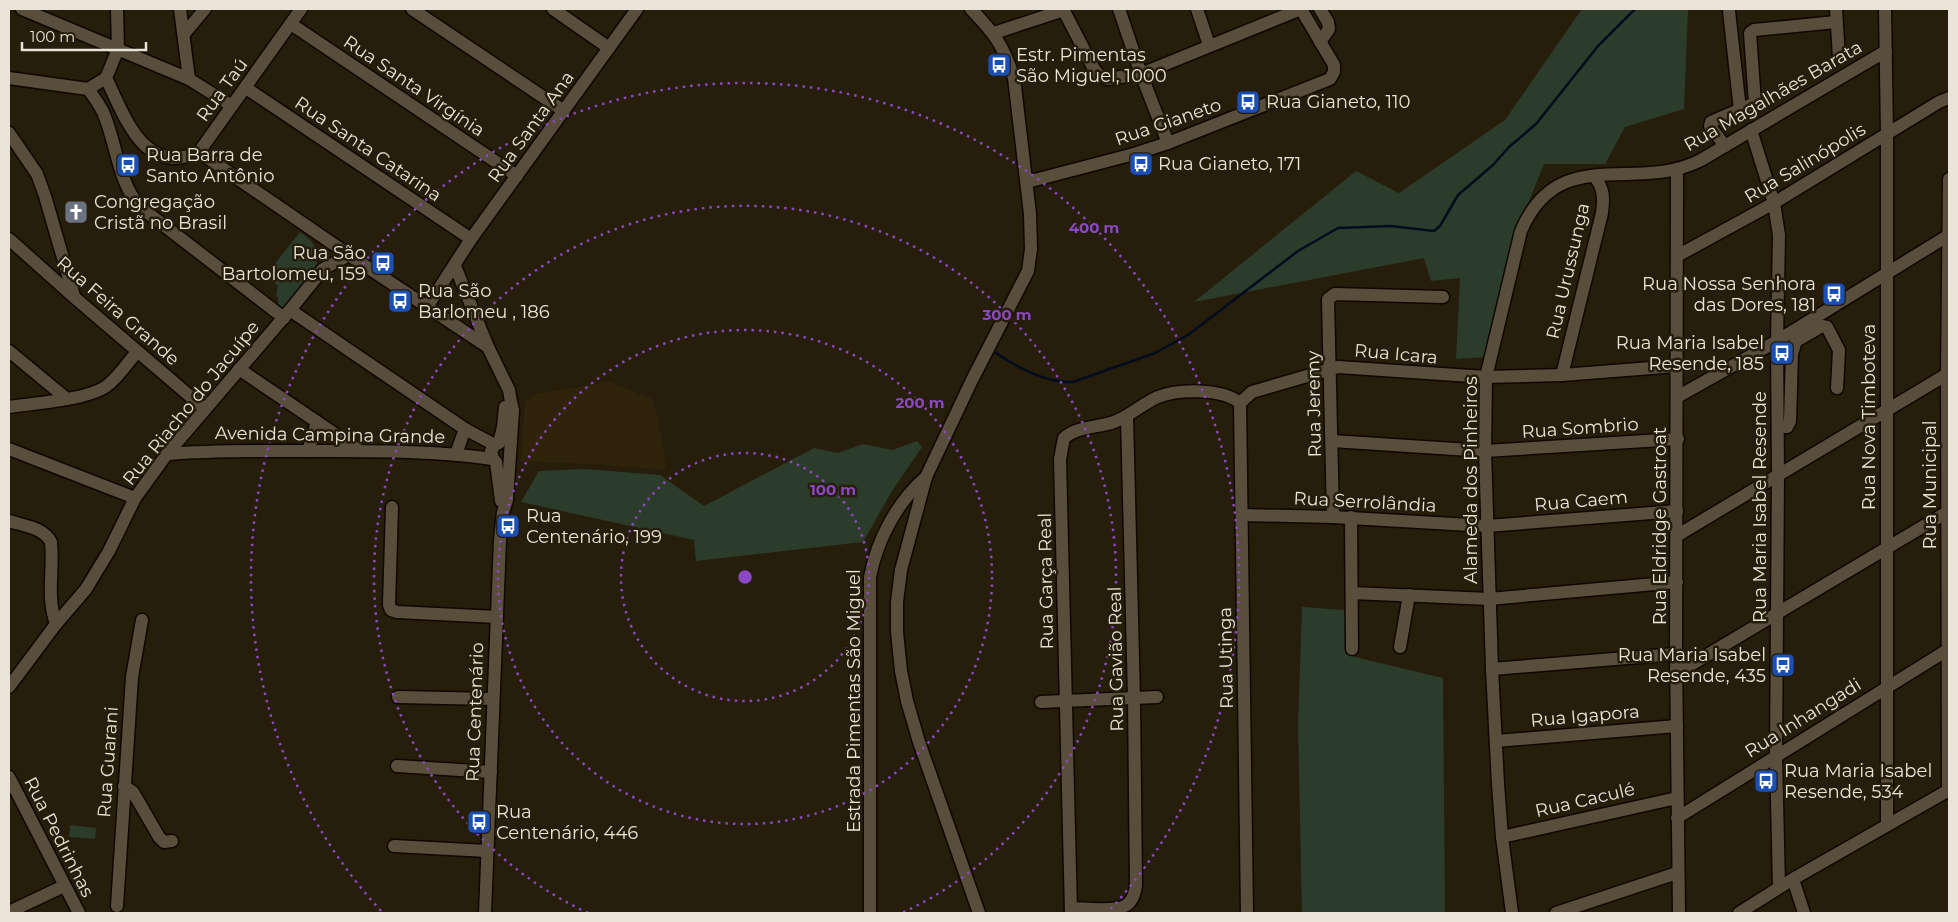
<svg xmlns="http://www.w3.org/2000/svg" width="1958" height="922" viewBox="0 0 1958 922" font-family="Montserrat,sans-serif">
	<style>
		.built { fill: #30230b }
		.green { fill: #2c3c2a }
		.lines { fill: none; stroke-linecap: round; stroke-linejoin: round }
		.stream { stroke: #030b1f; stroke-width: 2.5 }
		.minor-casing { stroke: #0f0700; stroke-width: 15 }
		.minor { stroke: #594e3c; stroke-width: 12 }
		.ring { fill: none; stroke: #8c47c3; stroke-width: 2.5; stroke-dasharray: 2.5 5 }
		.labels { text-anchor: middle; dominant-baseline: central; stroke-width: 5; stroke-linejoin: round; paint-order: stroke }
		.poi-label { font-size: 18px; fill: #e9e3d8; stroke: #261d0b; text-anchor: start }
		.street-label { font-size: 18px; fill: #e9e3d8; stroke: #261d0b }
		.centre { fill: #8c47c3; stroke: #261d0b; stroke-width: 2.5 }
		.ring-label { font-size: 15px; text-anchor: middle; font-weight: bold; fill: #8c47c3; stroke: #261d0b; stroke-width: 5; stroke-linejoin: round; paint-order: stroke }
	</style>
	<rect width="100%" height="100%" fill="#261d0b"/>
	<!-- built -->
	<polygon class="built" points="610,382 652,399 658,420 667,470 607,465 521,461 525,402 537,394"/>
	<!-- green -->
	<g class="green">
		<polygon points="1582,9 1693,9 1688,11 1684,109 1625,127 1605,164 1544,164 1509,251 1486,357 1456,359 1460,278 1431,281 1424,258 1194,302 1356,171 1399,193 1505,120"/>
		<path d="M300 232C340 258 302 286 281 309L278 307V298L276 294 278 286 266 275Z"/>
		<polygon points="917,441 922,447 892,491 863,542 696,561 694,540 521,502 539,471 584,469 660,475 704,506 814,448 838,453 863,444 892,450"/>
		<polygon points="1302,607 1345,610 1345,652 1353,654 1355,657 1443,678 1445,913 1302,913 1298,726"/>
		<polygon points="70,825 96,828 95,839 69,837"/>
	</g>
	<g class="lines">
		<!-- stream -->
		<path class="stream" d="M996 353C1018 368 1046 383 1073 382L1155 353 1188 335 1298 251 1338 228 1391 226 1434 231 1440 226 1458 195 1493 165 1509 147 1536 124 1598 46 1635 9"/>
		<!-- minor casing -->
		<g class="minor-casing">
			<g id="minor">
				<polyline points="22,9 189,79 232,106"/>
				<polyline points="180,9 189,79"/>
				<polyline points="412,9 564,111"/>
				<polyline points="553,9 609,48"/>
				<path d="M971 9C995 34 1003 45 1014 78L1030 214 1031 249 1028 271 972 380 926 477 901 570 897 602V632L901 671 907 701 919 742 979 913"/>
				<polyline points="1063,9 1094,69 1098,74 1107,79 1141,74 1301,9"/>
				<polyline points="1119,9 1141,74 1168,143"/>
				<polyline points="1197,9 1209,45"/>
				<polyline points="1320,9 1328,22 1329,29 1320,42"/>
				<polyline points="1836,9 1839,58"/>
				<polyline points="1885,9 1887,135 1887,825"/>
				<polyline points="1729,11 1740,110"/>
				<polyline points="291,24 517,176"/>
				<polyline points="994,33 1064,10"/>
				<polyline points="184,34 205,9"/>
				<path d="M9 78 88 89C94 97 99 104 103 112 117 144 117 180 140 207L284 318"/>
				<path d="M106 78C125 117 144 177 199 152L301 9"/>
				<polyline points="246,88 471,239"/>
				<polyline points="88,89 106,78 118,49 117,9"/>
				<polyline points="1751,130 1774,203 1779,235 1777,341 1778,476 1776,755 1779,887"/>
				<polyline points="9,133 37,174 45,196 74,296"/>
				<polyline points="1725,146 1710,126 1711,122 1755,103 1750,33 1754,30 1836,22"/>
				<polyline points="199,152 349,255 488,347"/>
				<polyline points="1677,169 1676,654 1679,913"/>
				<polyline points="1027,182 1134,154 1168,143 1330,79 1334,72 1334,65 1301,9"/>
				<polyline points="9,239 74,297 205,409"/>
				<polyline points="1677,256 1774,203 1939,102 1949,98"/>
				<polyline points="455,266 488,347 509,390 511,402 513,410 507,500 503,512 500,540 485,913"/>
				<polyline points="427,307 471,239 637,9"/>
				<polyline points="290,310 465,429 495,445"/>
				<polyline points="9,351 67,399"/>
				<polyline points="239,369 360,451"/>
				<path d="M1562 375 1602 213C1604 198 1604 188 1594 176"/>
				<polyline points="1677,397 1777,341 1949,235"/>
				<polyline points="1240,403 1247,913"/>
				<polyline points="1240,403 1252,392 1338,367 1486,377 1562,375 1677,366"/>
				<path d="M9 407C34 403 92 400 109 384 120 375 128 362 137 352"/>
				<polyline points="1778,427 1787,427 1790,421 1792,354 1796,341 1822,326 1827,327 1839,350 1837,388"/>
				<polyline points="1332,441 1485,451 1678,439"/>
				<polyline points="9,449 135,498"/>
				<polyline points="308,451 317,422"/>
				<path d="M167 454C213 450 259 451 305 451 368 451 431 450 493 459"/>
				<polyline points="456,454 465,429"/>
				<polyline points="501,501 496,462 493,459 491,451 495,445 499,443 503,427 505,407"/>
				<polyline points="392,507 389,605 391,610 397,612 497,617"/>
				<polyline points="1242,515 1333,517 1487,526 1677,511"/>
				<polyline points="1333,517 1328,299 1335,294 1443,297"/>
				<polyline points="1351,517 1352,649"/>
				<path d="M9 521C24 526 43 527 51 542 54 572 46 595 56 624"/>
				<polyline points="1678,535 1949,373"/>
				<polyline points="1352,593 1489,599 1677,582"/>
				<polyline points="1400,647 1409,595"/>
				<polyline points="1492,669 1676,654"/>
				<polyline points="1677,673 1949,511"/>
				<polyline points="9,687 56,624 86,589 109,551 135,498 167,454 290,310 323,269 349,255"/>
				<polyline points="398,697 492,699"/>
				<polyline points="1041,702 1157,697"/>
				<polyline points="1496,741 1677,726"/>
				<polyline points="397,766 491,772"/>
				<polyline points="9,777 79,913"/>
				<polyline points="124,786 133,792 159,837 164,842 172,841"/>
				<polyline points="1948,791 1947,374 1949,179"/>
				<polyline points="1677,818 1949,649"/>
				<polyline points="1502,837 1677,798"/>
				<polyline points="394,846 487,851"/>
				<polyline points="1793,879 1804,913"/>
				<polyline points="117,906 132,677 142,620"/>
				<path d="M1071 908C1085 908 1113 912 1125 906 1133 902 1135 893 1136 885L1134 699 1127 417"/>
				<polyline points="9,912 64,886"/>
				<path d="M870 913V577C877 540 897 502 926 477"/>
				<path d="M1071 913 1060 459 1064 438C1078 426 1097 428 1114 422 1130 416 1142 404 1158 397 1178 389 1222 388 1240 403"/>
				<path d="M1512 913 1502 837 1498 784 1492 669 1485 451 1486 377 1521 231C1559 142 1636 194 1701 160L1886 51"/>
				<polyline points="1556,913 1677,873"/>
				<polyline points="1739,913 1793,879 1949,790"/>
			</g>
		</g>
		<!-- minor -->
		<use href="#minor" class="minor"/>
	</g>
	<!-- distance rings -->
	<g class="ring">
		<circle cx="745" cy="577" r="124"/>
		<circle cx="745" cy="577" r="247"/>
		<path d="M588 913A371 371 0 1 1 902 913"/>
		<path d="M381 911A494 494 0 1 1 1109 911"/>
	</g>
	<!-- icons -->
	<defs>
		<g id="bus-square" transform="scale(1.25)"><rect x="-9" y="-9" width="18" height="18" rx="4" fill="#1a4fb4" stroke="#261d0b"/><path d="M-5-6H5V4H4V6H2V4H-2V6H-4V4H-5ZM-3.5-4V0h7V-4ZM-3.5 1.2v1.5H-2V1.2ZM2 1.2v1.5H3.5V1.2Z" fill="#fff"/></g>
		<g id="church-square" transform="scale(1.25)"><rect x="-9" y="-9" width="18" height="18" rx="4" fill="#6b7280" stroke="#261d0b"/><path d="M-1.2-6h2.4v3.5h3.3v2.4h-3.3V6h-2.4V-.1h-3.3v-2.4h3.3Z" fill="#fff"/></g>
	</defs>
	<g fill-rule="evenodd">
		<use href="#bus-square" x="999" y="65"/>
		<use href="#bus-square" x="1248" y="102"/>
		<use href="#bus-square" x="1141" y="164"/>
		<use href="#bus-square" x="128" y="165"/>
		<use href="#church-square" x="76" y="212"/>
		<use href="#bus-square" x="383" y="263"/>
		<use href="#bus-square" x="1834" y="294"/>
		<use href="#bus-square" x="400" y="301"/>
		<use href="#bus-square" x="1782" y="353"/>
		<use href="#bus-square" x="508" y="526"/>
		<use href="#bus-square" x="1783" y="665"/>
		<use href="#bus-square" x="1766" y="781"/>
		<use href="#bus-square" x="479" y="822"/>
	</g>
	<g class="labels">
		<!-- poi labels -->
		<g class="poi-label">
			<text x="1016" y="55">Estr. Pimentas<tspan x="1016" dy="21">São Miguel, 1000</tspan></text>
			<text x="1266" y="102">Rua Gianeto, 110</text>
			<text x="146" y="155">Rua Barra de<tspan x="146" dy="21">Santo Antônio</tspan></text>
			<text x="1158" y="164">Rua Gianeto, 171</text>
			<text x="94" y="202">Congregação<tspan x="94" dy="21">Cristã no Brasil</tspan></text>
			<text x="366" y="253" text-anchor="end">Rua São<tspan x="366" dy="21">Bartolomeu, 159</tspan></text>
			<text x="1816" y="284" text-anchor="end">Rua Nossa Senhora<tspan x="1816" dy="21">das Dores, 181</tspan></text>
			<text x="418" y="291">Rua São<tspan x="418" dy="21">Barlomeu , 186</tspan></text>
			<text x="1764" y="343" text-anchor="end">Rua Maria Isabel<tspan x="1764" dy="21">Resende, 185</tspan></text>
			<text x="526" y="516">Rua<tspan x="526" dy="21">Centenário, 199</tspan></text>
			<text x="1766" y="655" text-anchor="end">Rua Maria Isabel<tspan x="1766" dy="21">Resende, 435</tspan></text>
			<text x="1784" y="771">Rua Maria Isabel<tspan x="1784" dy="21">Resende, 534</tspan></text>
			<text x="496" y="812">Rua<tspan x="496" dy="21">Centenário, 446</tspan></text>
		</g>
		<!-- street labels -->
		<g class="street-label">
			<text transform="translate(414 86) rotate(34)">Rua Santa Virgínia</text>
			<text transform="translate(222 90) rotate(-54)">Rua Taú</text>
			<text transform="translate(1773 96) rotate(-30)">Rua Magalhães Barata</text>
			<text transform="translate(1168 122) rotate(-19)">Rua Gianeto</text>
			<text transform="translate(531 127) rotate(-54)">Rua Santa Ana</text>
			<text transform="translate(368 149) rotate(34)">Rua Santa Catarina</text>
			<text transform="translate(1805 163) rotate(-31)">Rua Salinópolis</text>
			<text transform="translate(1568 271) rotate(-77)">Rua Urussunga</text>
			<text transform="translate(118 311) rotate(41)">Rua Feira Grande</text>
			<text transform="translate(1396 354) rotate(5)">Rua Icara</text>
			<text transform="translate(191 403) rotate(-51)">Rua Riacho do Jacuípe</text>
			<text transform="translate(1314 404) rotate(-91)">Rua Jeremy</text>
			<text transform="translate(1869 417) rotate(-90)">Rua Nova Timboteva</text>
			<text transform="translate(1580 428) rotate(-4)">Rua Sombrio</text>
			<text transform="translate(330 435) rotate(1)">Avenida Campina Grande</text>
			<text transform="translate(1471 480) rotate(-90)">Alameda dos Pinheiros</text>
			<text transform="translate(1930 485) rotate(-90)">Rua Municipal</text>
			<text transform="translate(1581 501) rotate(-5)">Rua Caem</text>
			<text transform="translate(1365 502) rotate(3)">Rua Serrolândia</text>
			<text transform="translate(1760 507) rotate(-90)">Rua Maria Isabel Resende</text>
			<text transform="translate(1660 526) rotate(-90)">Rua Eldridge Gastroat</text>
			<text transform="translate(1046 581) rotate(-91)">Rua Garça Real</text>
			<text transform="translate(1226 658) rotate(-91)">Rua Utinga</text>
			<text transform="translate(1116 659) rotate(-91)">Rua Gavião Real</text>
			<text transform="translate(854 701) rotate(-90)">Estrada Pimentas São Miguel</text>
			<text transform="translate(475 712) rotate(-88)">Rua Centenário</text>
			<text transform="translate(1585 716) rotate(-5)">Rua Igapora</text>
			<text transform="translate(1803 718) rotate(-32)">Rua Inhangadi</text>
			<text transform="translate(108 762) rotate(-86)">Rua Guarani</text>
			<text transform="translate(1585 800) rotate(-13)">Rua Caculé</text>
			<text transform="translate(59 837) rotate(63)">Rua Pedrinhas</text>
		</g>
	</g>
	<circle cx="745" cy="577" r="8" class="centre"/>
	<g class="ring-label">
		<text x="1094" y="233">400 m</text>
		<text x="1007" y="320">300 m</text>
		<text x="920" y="408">200 m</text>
		<text x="833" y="495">100 m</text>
	</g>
	<!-- border -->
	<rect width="1958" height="922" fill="none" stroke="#e9e3d8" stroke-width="20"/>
	<!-- scale -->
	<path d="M22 42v8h124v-8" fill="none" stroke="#e9e3d8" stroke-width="2.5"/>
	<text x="30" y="42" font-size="15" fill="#e9e3d8" stroke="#261d0b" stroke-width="4" paint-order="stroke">100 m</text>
</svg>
